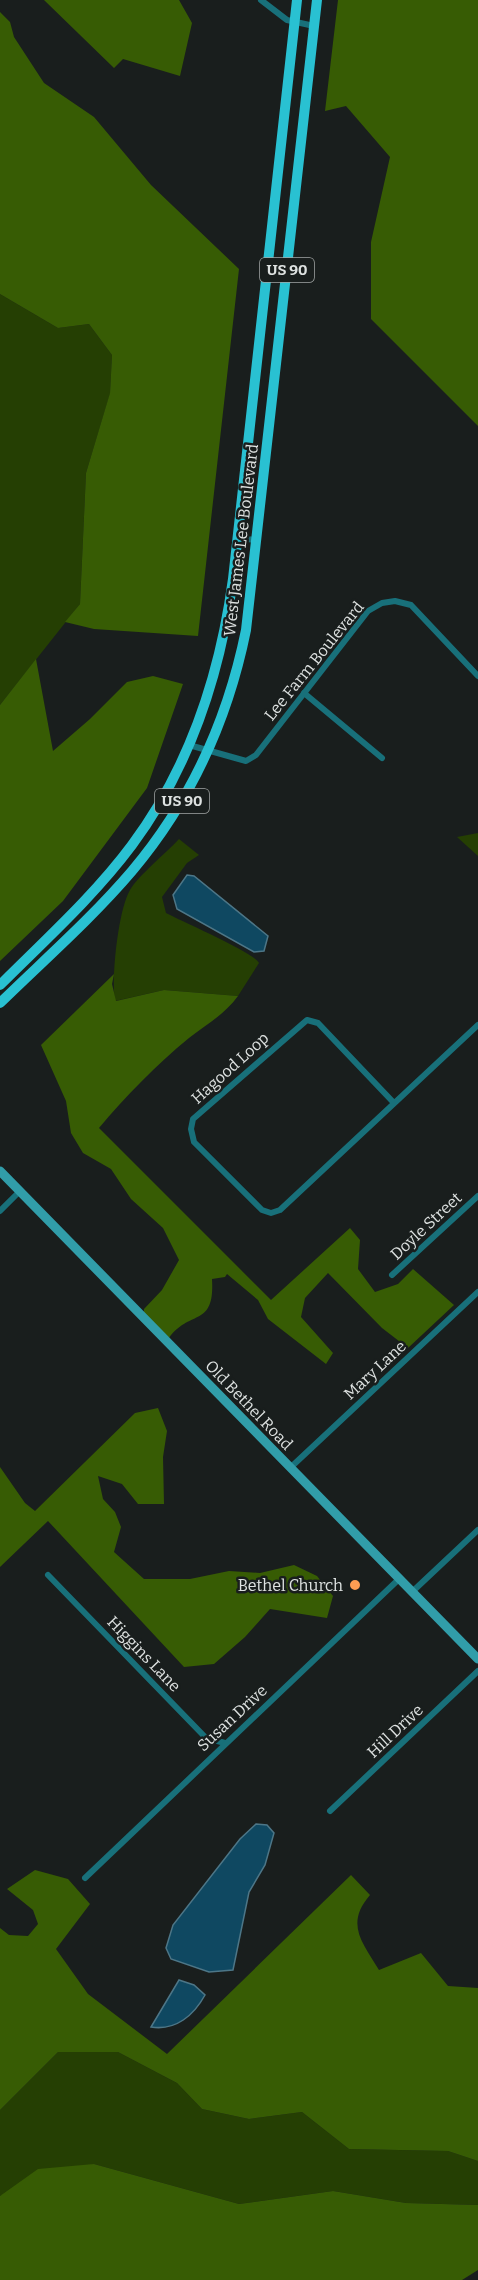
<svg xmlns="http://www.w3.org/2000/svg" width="478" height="2280" viewBox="0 0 478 2280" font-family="Bitter,serif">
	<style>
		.green { fill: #253f03 }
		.forest { fill: #375c04 }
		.water { fill: #0f4861; stroke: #4d7687; stroke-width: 1.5 }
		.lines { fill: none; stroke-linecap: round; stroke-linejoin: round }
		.street { stroke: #18707a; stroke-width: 6 }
		.secondary { stroke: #319da9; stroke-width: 9 }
		.primary { stroke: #29c1d2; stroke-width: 10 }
		.poi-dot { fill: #fc9d53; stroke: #191e1d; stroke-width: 2 }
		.labels { text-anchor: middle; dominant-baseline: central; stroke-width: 5; stroke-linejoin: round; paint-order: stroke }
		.shield { fill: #191e1d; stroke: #a3a7a6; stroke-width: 1.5 }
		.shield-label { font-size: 15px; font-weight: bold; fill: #dee2e1 }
		.street-label { font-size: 16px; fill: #dee2e1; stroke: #191e1d }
		.poi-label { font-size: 16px; fill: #dee2e1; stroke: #191e1d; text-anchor: end }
	</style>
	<rect width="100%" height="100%" fill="#191e1d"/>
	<!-- green -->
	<g class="green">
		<polygon points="0,294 58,328 89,324 112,355 110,394 86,473 80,604 0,705"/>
		<polygon points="478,833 478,856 457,837"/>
		<path d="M179 839 199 855 187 863 162 897 166 913C181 921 255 953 259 963L238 996 164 990 115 1001C111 980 118 910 130 890 138 876 166 853 179 839Z"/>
		<polygon points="87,2051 118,2052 177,2083 202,2109 249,2119 302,2112 349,2149 448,2151 478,2161 478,2205 406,2203 333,2191 239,2204 94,2164 0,2196 0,2110 58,2052"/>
	</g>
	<!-- forest -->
	<g class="forest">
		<polygon points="44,0 179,0 192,23 180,76 123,59 114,68"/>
		<polygon points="338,0 478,0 478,426 371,319 371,242 390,157 346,106 325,111"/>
		<polygon points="0,12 10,22 14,37 44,83 94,117 151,185 239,269 198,636 94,629 65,622 80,604 86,473 110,393 112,355 89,324 58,328 0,294"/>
		<polygon points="36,659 53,751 90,719 127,682 153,676 183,684 147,788 63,901 0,961 0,705"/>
		<path d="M114 974 112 984 116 1001 164 990 238 996C224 1015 207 1024 189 1038 157 1064 125 1097 99 1128L271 1300 350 1228 360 1240 358 1269 375 1292 398 1284 413 1269 454 1305 408 1348 382 1328 328 1273 305 1298 301 1317 333 1353 326 1364 268 1319 258 1300 227 1274 225 1277 212 1279C215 1328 190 1309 169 1338L144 1313V1309L162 1290 179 1260 163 1228 131 1199 111 1169 83 1153 71 1133 66 1101 41 1045Z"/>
		<polygon points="158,1408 167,1431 163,1457 164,1504 138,1504 122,1484 98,1476 103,1499 115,1512 121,1527 114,1552 144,1579 190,1579 229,1571 260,1573 294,1565 317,1576 333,1596 327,1618 270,1609 245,1637 214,1664 184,1667 48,1521 0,1567 0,1467 25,1503 35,1511 135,1413"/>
		<path d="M35 1870 68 1879 90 1904 56 1949 88 1994 167 2054 351 1875 370 1895C345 1924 362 1942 379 1970L421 1953 448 1986 478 1988V2161L448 2151 349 2149 302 2112 249 2119 202 2109 177 2083 118 2052H58L0 2110V1928L9 1935 28 1936 38 1924 33 1910 7 1889Z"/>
		<polygon points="94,2164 239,2204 333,2191 406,2203 478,2205 478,2270 462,2280 0,2280 0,2196 38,2169"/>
	</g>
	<!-- water -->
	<g class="water">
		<polygon points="187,875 194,876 268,936 264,951 254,952 177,909 173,895"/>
		<polygon points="256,1824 267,1825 274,1833 265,1865 249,1892 233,1970 209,1972 171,1959 166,1948 173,1925 240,1839"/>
		<path d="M179 1980 194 1985 205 1995C194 2015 176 2031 151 2027Z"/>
	</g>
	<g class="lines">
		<!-- street -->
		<g class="street">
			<polyline points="261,0 287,20 314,26"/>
			<polyline points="237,538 257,540"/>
			<polyline points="304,693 382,758"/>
			<polyline points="189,745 246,761 256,755 368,611 382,603 395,601 411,605 478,676"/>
			<polyline points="394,1103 318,1023 307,1020 193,1119 191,1129 194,1142 262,1210 271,1213 280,1210 478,1025"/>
			<polyline points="0,1211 20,1191"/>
			<polyline points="392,1275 478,1196"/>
			<polyline points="290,1468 478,1292"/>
			<polyline points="48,1575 206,1738 225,1743"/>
			<polyline points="412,1592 478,1530"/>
			<polyline points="330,1811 478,1671"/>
			<polyline points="85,1878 399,1579"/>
		</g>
		<!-- secondary -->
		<polyline class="secondary" points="0,1171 478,1659"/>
		<!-- primary -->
		<g class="primary">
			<path d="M0 985C45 940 94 896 132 845 190 767 220 675 233 579L297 0"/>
			<path d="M0 1003C44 960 92 918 132 871 191 801 228 719 246 630L317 0"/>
		</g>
	</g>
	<!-- markers -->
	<circle class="poi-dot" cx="355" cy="1585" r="6"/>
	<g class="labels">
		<!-- shield labels -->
		<g class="shield">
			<rect x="260" y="258" width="54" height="24" rx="4.5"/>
			<rect x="155" y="789" width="54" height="24" rx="4.5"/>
		</g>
		<g class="shield-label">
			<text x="287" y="270">US 90</text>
			<text x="182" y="801">US 90</text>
		</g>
		<!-- street labels -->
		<g class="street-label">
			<text transform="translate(241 540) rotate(-83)">West James Lee Boulevard</text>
			<text transform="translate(314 661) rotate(-51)">Lee Farm Boulevard</text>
			<text transform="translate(230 1068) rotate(-42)">Hagood Loop</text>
			<text transform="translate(426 1226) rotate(-43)">Doyle Street</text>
			<text transform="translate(375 1370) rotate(-43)">Mary Lane</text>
			<text transform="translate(249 1405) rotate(46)">Old Bethel Road</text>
			<text transform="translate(144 1654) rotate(46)">Higgins Lane</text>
			<text transform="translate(232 1718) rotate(-43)">Susan Drive</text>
			<text transform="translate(395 1731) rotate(-43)">Hill Drive</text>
		</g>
		<!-- poi labels -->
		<g class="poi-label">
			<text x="343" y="1585">Bethel Church</text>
		</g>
	</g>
</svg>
